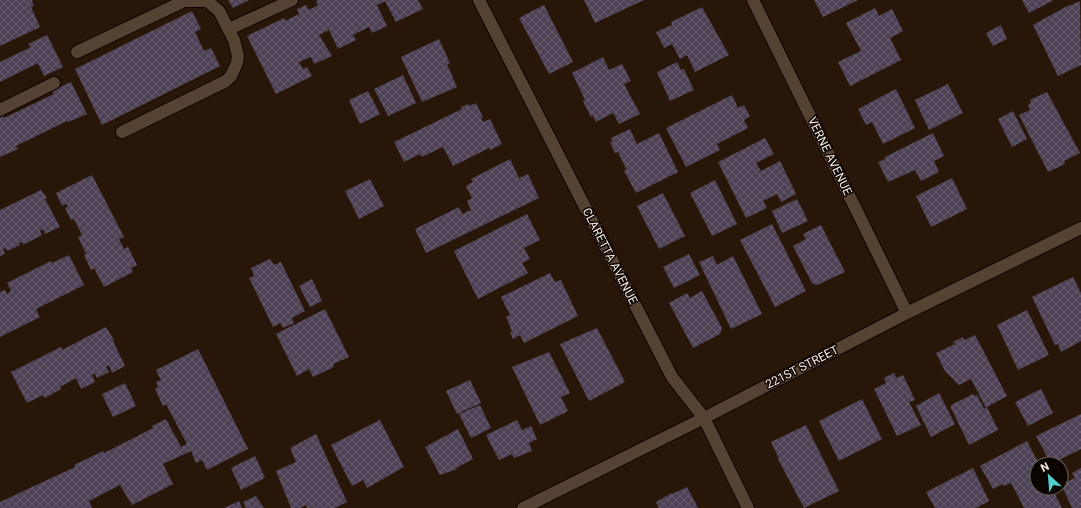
<svg xmlns="http://www.w3.org/2000/svg" width="1081" height="508" viewBox="0 0 1081 508" font-family="Roboto,sans-serif">
	<style>
		.building { fill: url(#building-cross-hatch) }
		.lines { fill: none; stroke-linecap: round; stroke-linejoin: round }
		.minor-casing { stroke: #100300; stroke-width: 14 }
		.minor { stroke: #564233; stroke-width: 12 }
		.labels { text-anchor: middle; dominant-baseline: central; stroke-width: 3; stroke-linejoin: round; paint-order: stroke }
		.street-label { font-size: 12px; fill: #f8ece3; stroke: #0b0502 }
	</style>
	<defs>
		<pattern id="building-cross-hatch" width="8" height="8" patternUnits="userSpaceOnUse"><rect width="8" height="8" fill="#4c4155"/><path d="M0 0l8 8M0 8l8-8" fill="none" stroke="#675d6d"/></pattern>
	</defs>
	<rect width="100%" height="100%" fill="#281709"/>
	<!-- building -->
	<g class="building">
		<polygon points="0,0 32,0 34,6 31,7 40,27 0,46"/>
		<polygon points="228,0 249,0 233,8"/>
		<polygon points="318,0 418,0 423,9 396,22 385,1 377,5 387,26 372,33 369,27 353,35 356,40 338,49 329,30 319,35 332,56 314,64 311,57 299,62 303,69 307,67 312,76 276,94 247,36 284,18 285,21 299,14 297,9 306,5 309,10 318,5 316,1"/>
		<polygon points="584,0 644,0 595,23"/>
		<polygon points="814,0 858,0 823,17"/>
		<polygon points="1022,0 1054,0 1029,13"/>
		<polygon points="1080,1 1081,65 1058,76 1033,25 1069,5 1069,6"/>
		<polygon points="544,5 573,62 549,74 519,18"/>
		<polygon points="702,7 729,55 695,72 687,55 680,59 672,44 664,48 656,32 672,25 671,22"/>
		<polygon points="875,8 879,16 892,9 903,31 890,38 901,60 850,86 838,62 861,51 846,23"/>
		<polygon points="192,11 201,29 195,32 204,51 211,48 220,66 102,125 75,69"/>
		<polygon points="1001,25 1007,39 993,46 986,33"/>
		<polygon points="47,35 63,67 44,76 38,63 0,82 0,62 31,47 28,44"/>
		<polygon points="439,39 450,63 447,64 457,87 422,102 401,57"/>
		<polygon points="603,57 609,70 622,64 631,81 624,84 640,114 619,124 613,113 596,122 593,116 591,117 583,101 585,100 572,73"/>
		<polygon points="677,62 681,70 684,69 694,90 670,101 657,72"/>
		<polygon points="403,75 416,103 388,116 374,89"/>
		<polygon points="71,82 87,114 68,122 67,121 16,146 18,149 0,157 0,118 3,116 4,118 54,94 52,91"/>
		<polygon points="948,84 963,113 929,130 915,100"/>
		<polygon points="896,89 915,128 883,144 872,122 866,125 858,109"/>
		<polygon points="368,91 380,114 360,124 349,100"/>
		<polygon points="1047,92 1080,153 1064,161 1065,164 1048,172 1019,115 1030,110 1028,105 1031,103 1030,100"/>
		<polygon points="732,95 738,108 744,105 750,116 744,120 748,128 717,144 720,150 686,167 666,128"/>
		<polygon points="476,103 483,117 481,118 483,122 490,119 502,144 490,150 489,148 453,166 443,147 422,157 420,154 404,162 394,142 462,109 461,107 468,104 469,106"/>
		<polygon points="1013,111 1027,139 1012,147 998,119"/>
		<polygon points="630,129 637,144 659,133 678,172 636,193 624,171 626,169 618,152 615,153 610,142 613,141 611,138"/>
		<polygon points="933,133 944,156 934,161 939,172 921,181 915,170 888,182 878,162 885,159 885,157"/>
		<polygon points="765,138 774,154 756,163 761,171 780,161 796,194 781,202 777,194 763,201 767,208 746,218 718,162"/>
		<polygon points="510,159 519,178 528,174 539,198 426,253 415,229 459,207 462,214 471,210 467,201 472,198 466,186 473,182 471,179"/>
		<polygon points="92,175 124,237 119,239 124,249 128,247 137,265 131,268 133,272 104,287 94,268 91,270 84,255 86,254 78,237 82,235 74,219 71,220 65,208 68,206 66,204 62,206 56,193"/>
		<polygon points="952,178 967,209 931,227 916,196"/>
		<polygon points="370,179 384,206 359,219 345,191"/>
		<polygon points="715,180 737,224 712,236 690,193"/>
		<polygon points="41,190 47,198 45,199 60,227 45,234 43,229 40,231 42,235 23,245 22,242 19,243 20,245 7,251 6,248 3,249 5,254 0,256 0,210"/>
		<polygon points="663,193 685,236 659,249 637,206"/>
		<polygon points="797,199 808,221 782,233 772,211"/>
		<polygon points="527,214 540,240 524,248 530,259 522,263 528,273 478,299 454,251"/>
		<polygon points="772,224 806,291 775,307 740,240"/>
		<polygon points="821,225 845,272 817,285 812,283 793,246 806,239 803,234"/>
		<polygon points="689,254 700,275 674,288 663,267"/>
		<polygon points="69,255 84,285 36,309 40,317 0,337 0,292 5,290 7,294 11,291 7,283 51,261 52,263"/>
		<polygon points="713,256 717,265 733,256 762,314 731,329 699,262"/>
		<polygon points="270,259 274,265 281,262 305,311 292,318 294,323 283,328 280,323 273,327 249,278 254,276 251,268"/>
		<polygon points="550,273 555,282 561,280 578,316 524,343 520,335 513,339 510,332 512,331 506,317 510,315 501,297"/>
		<polygon points="1073,277 1081,293 1081,341 1061,352 1058,344 1055,345 1032,297"/>
		<polygon points="312,279 322,301 310,307 299,286"/>
		<polygon points="702,291 722,328 720,334 693,348 669,303 687,293 690,298"/>
		<polygon points="325,309 349,357 333,364 334,367 313,377 309,369 297,376 276,334"/>
		<polygon points="1027,310 1049,355 1018,370 997,325"/>
		<polygon points="106,327 114,340 113,341 125,366 112,373 109,365 106,367 109,372 97,378 95,374 92,375 95,382 81,389 76,378 60,387 61,389 45,398 43,395 27,403 11,372 61,347 62,350"/>
		<polygon points="597,328 625,382 589,401 560,344"/>
		<polygon points="975,335 1007,396 987,407 998,430 969,445 951,408 951,405 973,394 975,396 977,395 984,409 986,408 971,379 959,385 945,371 936,353 955,344 953,342 963,337 964,340"/>
		<polygon points="198,349 248,449 207,470 202,460 196,463 191,451 163,464 173,484 132,505 120,485 89,501 92,508 0,508 0,502 75,467 74,465 103,451 104,453 153,428 152,426 166,419 181,447 187,444 166,404 163,406 155,389 158,387 156,382 161,380 156,370"/>
		<polygon points="549,352 570,393 561,397 568,411 540,425 512,367"/>
		<polygon points="894,373 896,378 903,375 915,400 909,402 921,425 897,436 874,389 886,383 884,378"/>
		<polygon points="470,380 481,403 457,414 446,391"/>
		<polygon points="125,383 136,406 113,417 102,394"/>
		<polygon points="1041,389 1053,413 1028,426 1015,402"/>
		<polygon points="939,393 955,424 931,437 916,406"/>
		<polygon points="862,399 882,439 839,461 819,421"/>
		<polygon points="480,405 491,428 471,438 459,414"/>
		<polygon points="1081,414 1081,449 1051,464 1036,436"/>
		<polygon points="380,420 404,467 367,488 363,480 352,486 331,445"/>
		<polygon points="517,420 522,430 531,426 537,439 529,443 532,451 514,458 512,454 499,460 486,435"/>
		<polygon points="806,425 839,491 804,508 778,459 779,459 771,442"/>
		<polygon points="458,429 473,459 456,468 457,469 440,475 425,447"/>
		<polygon points="316,434 347,502 335,508 307,508 306,505 300,508 291,508 276,471 296,462 290,448"/>
		<polygon points="1027,441 1039,464 1037,464 1037,488 1052,488 1062,508 1024,508 1011,483 1004,486 1003,484 993,489 980,466"/>
		<polygon points="255,456 265,478 241,490 231,468"/>
		<polygon points="973,468 989,501 976,508 935,508 926,492"/>
		<polygon points="1081,468 1081,508 1072,508 1061,484 1075,478 1072,473"/>
		<polygon points="687,487 698,508 659,508 656,502 672,493 672,494"/>
		<polygon points="256,496 264,508 246,508 243,502"/>
		<polygon points="239,501 242,508 224,508"/>
	</g>
	<g class="lines">
		<!-- minor casing -->
		<g class="minor-casing">
			<g id="minor">
				<polyline points="479,0 672,377 704,418 748,508"/>
				<polyline points="753,0 907,313"/>
				<polyline points="229,29 292,0"/>
				<polyline points="77,52 184,1 207,1 219,11 234,40 238,56 237,63 231,76 226,81 122,132"/>
				<polyline points="0,110 54,83"/>
				<polyline points="523,508 704,418 907,313 1081,228"/>
			</g>
		</g>
		<!-- minor -->
		<use href="#minor" class="minor"/>
	</g>
	<g class="labels">
		<!-- street labels -->
		<g class="street-label">
			<text transform="translate(830 156) rotate(64)">VERNE AVENUE</text>
			<text transform="translate(610 256) rotate(63)">CLARETTA AVENUE</text>
			<text transform="translate(802 367) rotate(-27)">221ST STREET</text>
		</g>
	</g>
	<!-- north arrow -->
	<g transform="translate(1049 476) rotate(334)"><circle r="19" fill="#0b0502" stroke="#6a615c"/>
	<path d="M0-3L7 15L0 10L-7 15Z" fill="#53cdca"/>
	<text y="-6" font-size="11" font-weight="bold" text-anchor="middle" fill="#f8ece3">N</text>
	</g>
</svg>
